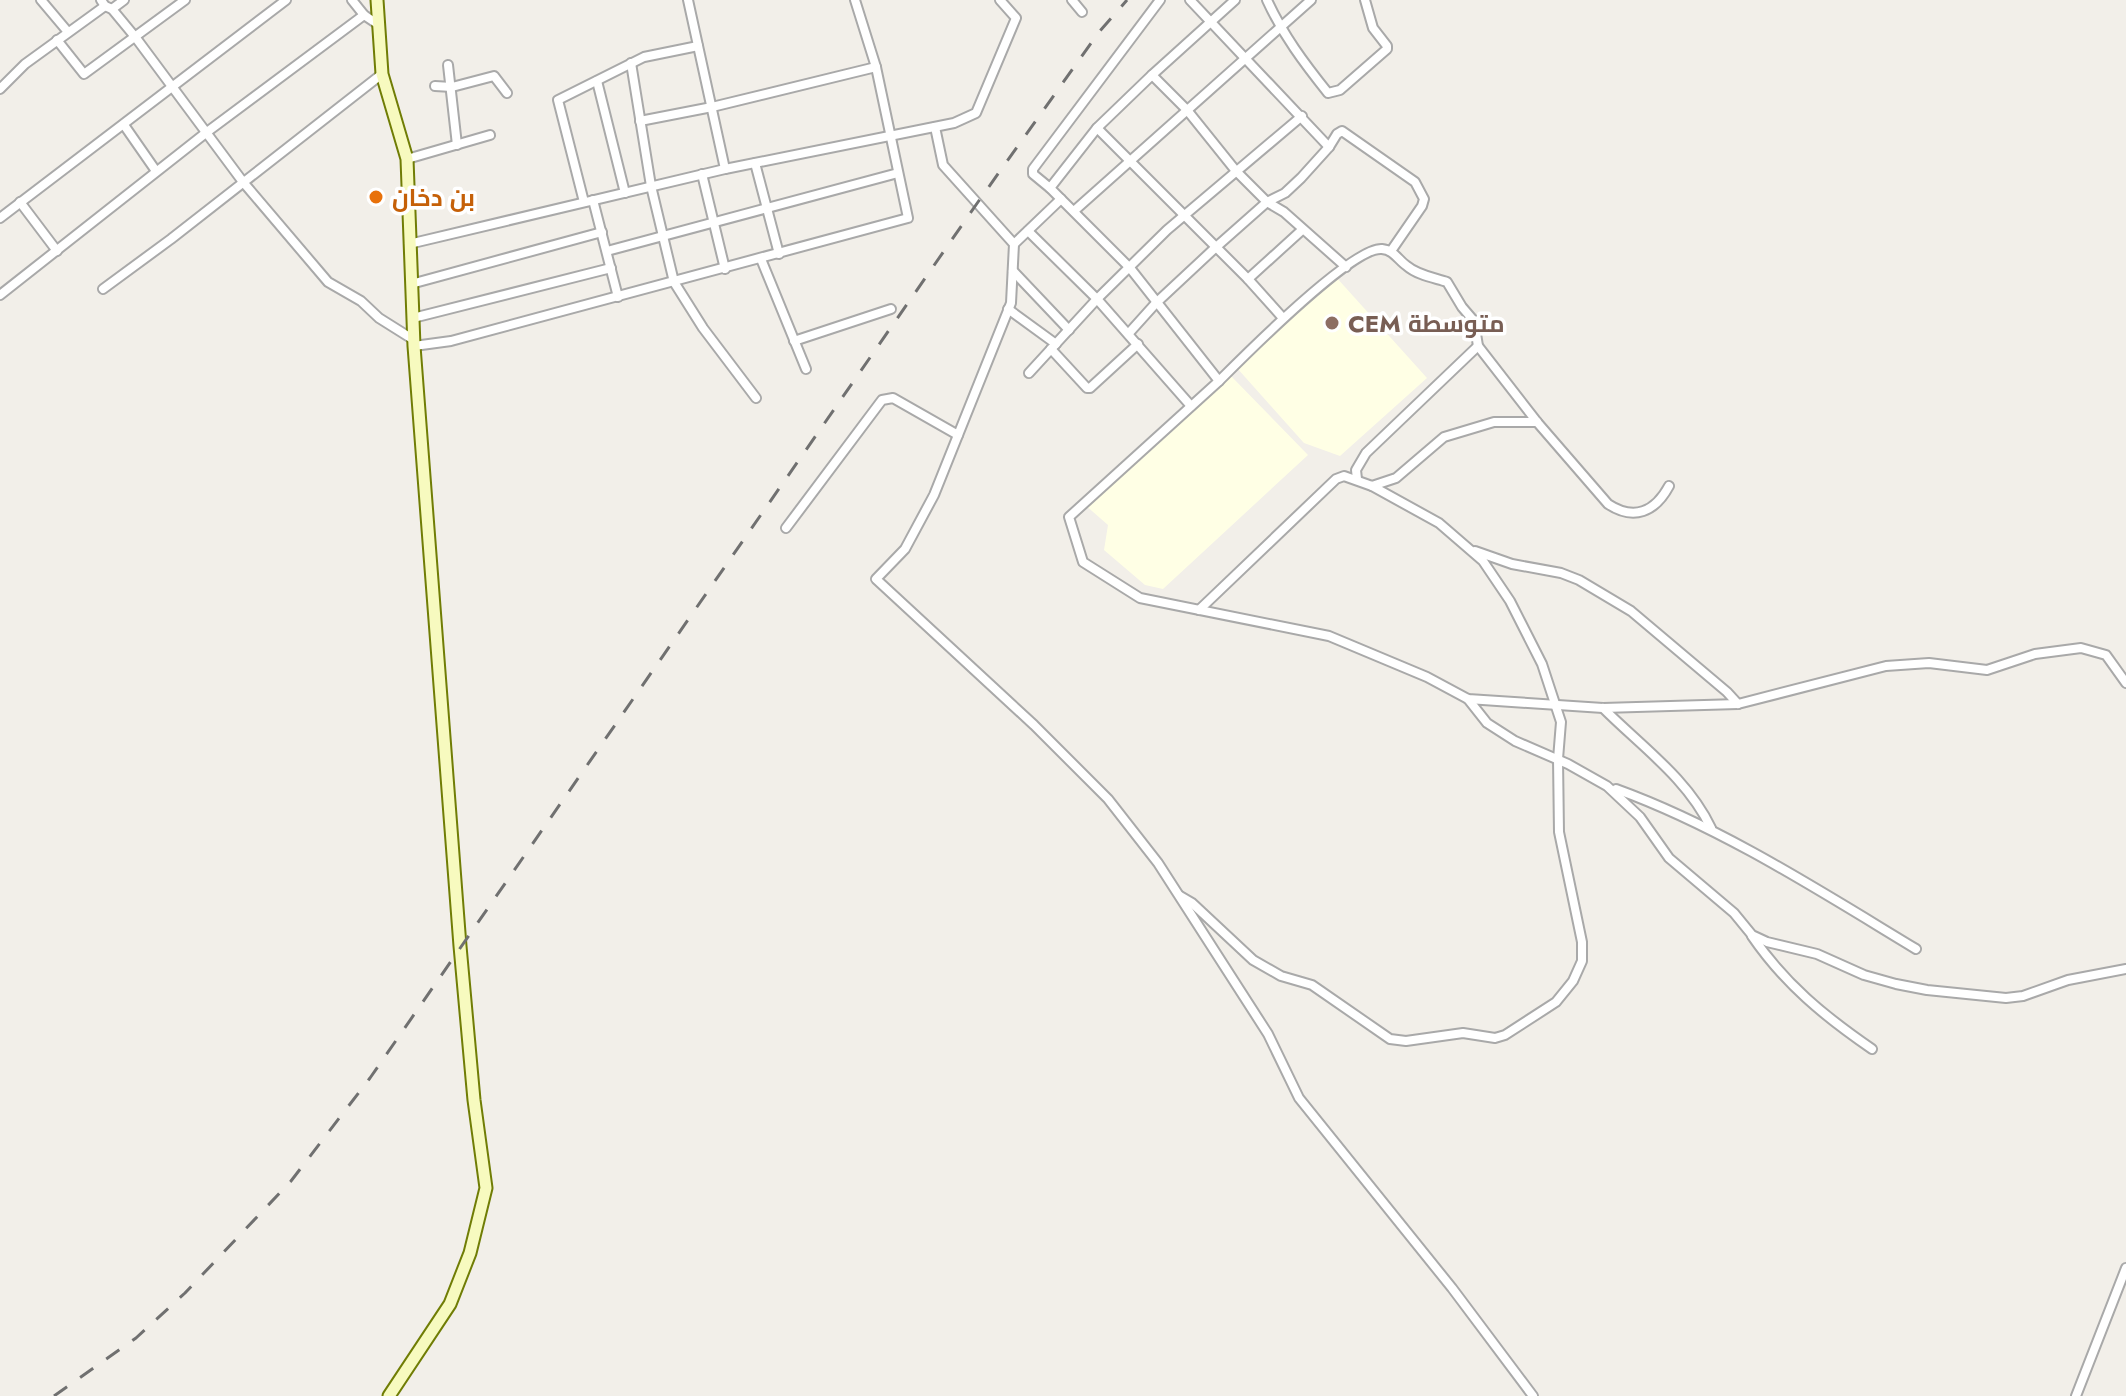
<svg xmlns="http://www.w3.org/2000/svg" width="2126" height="1396" viewBox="0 0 2126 1396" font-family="Jost,Cairo,sans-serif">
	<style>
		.education { fill: #ffffe5 }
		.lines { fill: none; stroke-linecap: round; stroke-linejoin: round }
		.street-casing { stroke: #a9a9a9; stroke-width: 12 }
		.secondary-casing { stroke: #707d05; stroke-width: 15 }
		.street { stroke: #fff; stroke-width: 8 }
		.secondary { stroke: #f7fabf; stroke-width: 11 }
		.rail { stroke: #707070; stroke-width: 3; stroke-dasharray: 16 16; stroke-linecap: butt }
		.food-dot { fill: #e8710a; stroke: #fff; stroke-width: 3 }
		.education-dot { fill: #8d6e63; stroke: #fff; stroke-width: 3 }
		.labels { text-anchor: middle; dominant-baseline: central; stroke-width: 7; stroke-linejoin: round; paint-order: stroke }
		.food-label { font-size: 24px; font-weight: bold; fill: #c56008; stroke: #fff; text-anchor: start }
		.education-label { font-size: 24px; font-weight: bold; fill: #785e54; stroke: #fff; text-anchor: start }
	</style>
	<rect width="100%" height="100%" fill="#f2efe9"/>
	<!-- education -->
	<g class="education">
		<polygon points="1336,277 1427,378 1340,456 1304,443 1237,368"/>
		<polygon points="1231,376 1308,455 1163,589 1145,585 1104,550 1108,525 1084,504"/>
	</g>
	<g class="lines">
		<!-- street casing -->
		<g class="street-casing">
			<g id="street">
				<polyline points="41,0 68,32"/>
				<polyline points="101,0 105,6 112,9 136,38 243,182 328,282 361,301 379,318 414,340"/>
				<polyline points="352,0 364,15 379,25"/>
				<polyline points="688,0 725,169"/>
				<polyline points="1072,0 1082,12"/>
				<polyline points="1190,0 1329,147"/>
				<polyline points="1235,0 1152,75 1187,110 1236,171 1267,202 1284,212 1346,267"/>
				<path d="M1267 0C1283 35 1304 63 1328 93L1340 90 1387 49V46L1373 28 1365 0"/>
				<polyline points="112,9 124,0"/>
				<polyline points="57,40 84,74 185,0"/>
				<polyline points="631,63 651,186 674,282 703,328 756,398"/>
				<polyline points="448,65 457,145"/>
				<path d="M1152 75 1097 128 1050 188 1130 268 1219 381C1243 357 1353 246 1382 249 1394 250 1398 260 1407 266 1417 275 1435 278 1447 282L1462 307 1474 321 1478 346 1537 422 1608 504C1634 521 1655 512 1669 486"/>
				<polyline points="597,81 625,193"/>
				<polyline points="435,86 452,87 494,76 507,93"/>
				<polyline points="0,89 25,64 105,6"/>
				<polyline points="640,121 712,107 876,67"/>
				<polyline points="124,125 156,171"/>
				<polyline points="935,127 943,165 1014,244 1011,303 934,495 905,549 876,579 1034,725 1108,799 1158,863 1268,1034 1299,1098 1452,1288 1533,1396"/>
				<polyline points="1097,128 1248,279 1282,317"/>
				<polyline points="407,159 490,135"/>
				<polyline points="755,163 779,254"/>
				<polyline points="702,174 725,269"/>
				<polyline points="1050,188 1033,174 1033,169 1160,0"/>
				<polyline points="593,200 618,297"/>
				<polyline points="20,202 57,251"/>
				<polyline points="584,202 558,100 644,57 698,46"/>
				<polyline points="1074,211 1311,0"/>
				<polyline points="0,218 286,0"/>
				<polyline points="1028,231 1097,299 1191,406"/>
				<polyline points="409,244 725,169 954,123 976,113 1016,18 1000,0"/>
				<polyline points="1014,244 1061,199"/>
				<polyline points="607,251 898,173"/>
				<polyline points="761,259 806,369"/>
				<polyline points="1013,271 1069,330"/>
				<polyline points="1248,279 1302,230"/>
				<polyline points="411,284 602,232"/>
				<polyline points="103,289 171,239 382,74"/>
				<polyline points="0,295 207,132 364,15"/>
				<polyline points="1008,309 1056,344"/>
				<polyline points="413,318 611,268"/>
				<polyline points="1129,333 1156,303 1215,248 1267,202 1285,193 1301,178 1329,147 1337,134 1342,131 1415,182 1424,199 1422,206 1391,251"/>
				<polyline points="794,341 891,309"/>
				<polyline points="414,346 451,341 908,218 876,67 855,0"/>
				<polyline points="1051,349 1087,388 1090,388 1138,344"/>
				<polyline points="1029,373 1097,299 1167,230 1302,116"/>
				<polyline points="1219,381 1069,517 1083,562 1140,598 1329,636 1427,677 1468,699 1603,708 1738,704 1886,666 1929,663 1987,670 2035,654 2081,648 2106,655 2126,683"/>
				<polyline points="1357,479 1356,470 1366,453 1478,346"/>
				<polyline points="786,528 882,400 893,398 958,435"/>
				<polyline points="1475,551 1512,564 1561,573 1579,580 1631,611 1727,692 1738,704"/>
				<polyline points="1199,610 1336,479 1344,476 1372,486 1396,478 1444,437 1494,422 1537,422"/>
				<polyline points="1468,699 1487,723 1515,741 1568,764 1607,786 1640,817 1669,858 1734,913 1752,935 1767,942 1817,954 1864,975 1896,984 1927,990 2006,998 2023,996 2068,980 2126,969"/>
				<path d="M1603 708C1642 747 1687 778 1711 828"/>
				<path d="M1616 789C1721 827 1820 891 1916 949"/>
				<polyline points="1180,896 1192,903 1253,960 1281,976 1312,985 1390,1039 1406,1041 1463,1033 1495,1038 1505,1035 1556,1002 1573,981 1582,961 1582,942 1559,832 1558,759 1561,722 1542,664 1510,601 1483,561 1439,523 1372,486"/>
				<path d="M1752 936C1785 984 1824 1016 1872 1049"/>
				<polyline points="2076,1396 2126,1268"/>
			</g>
		</g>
		<!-- secondary casing -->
		<g class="secondary-casing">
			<polyline id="secondary" points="377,0 382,74 407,159 414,346 460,946 474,1100 486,1188 470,1253 450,1304 389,1396"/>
		</g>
		<!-- street -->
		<use href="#street" class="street"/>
		<!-- secondary -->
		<use href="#secondary" class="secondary"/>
		<!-- rail -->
		<polyline class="rail" points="54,1396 136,1338 185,1293 291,1181 370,1078 978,202 1099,32 1127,0"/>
	</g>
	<!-- markers -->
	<circle class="food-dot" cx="376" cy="197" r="8"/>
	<circle class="education-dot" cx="1332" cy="323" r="8"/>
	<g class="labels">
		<!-- food labels -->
		<g class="food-label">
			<text x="392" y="197">بن دخان</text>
		</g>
		<!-- education labels -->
		<g class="education-label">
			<text x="1348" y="323">CEM متوسطة</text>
		</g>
	</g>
</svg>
